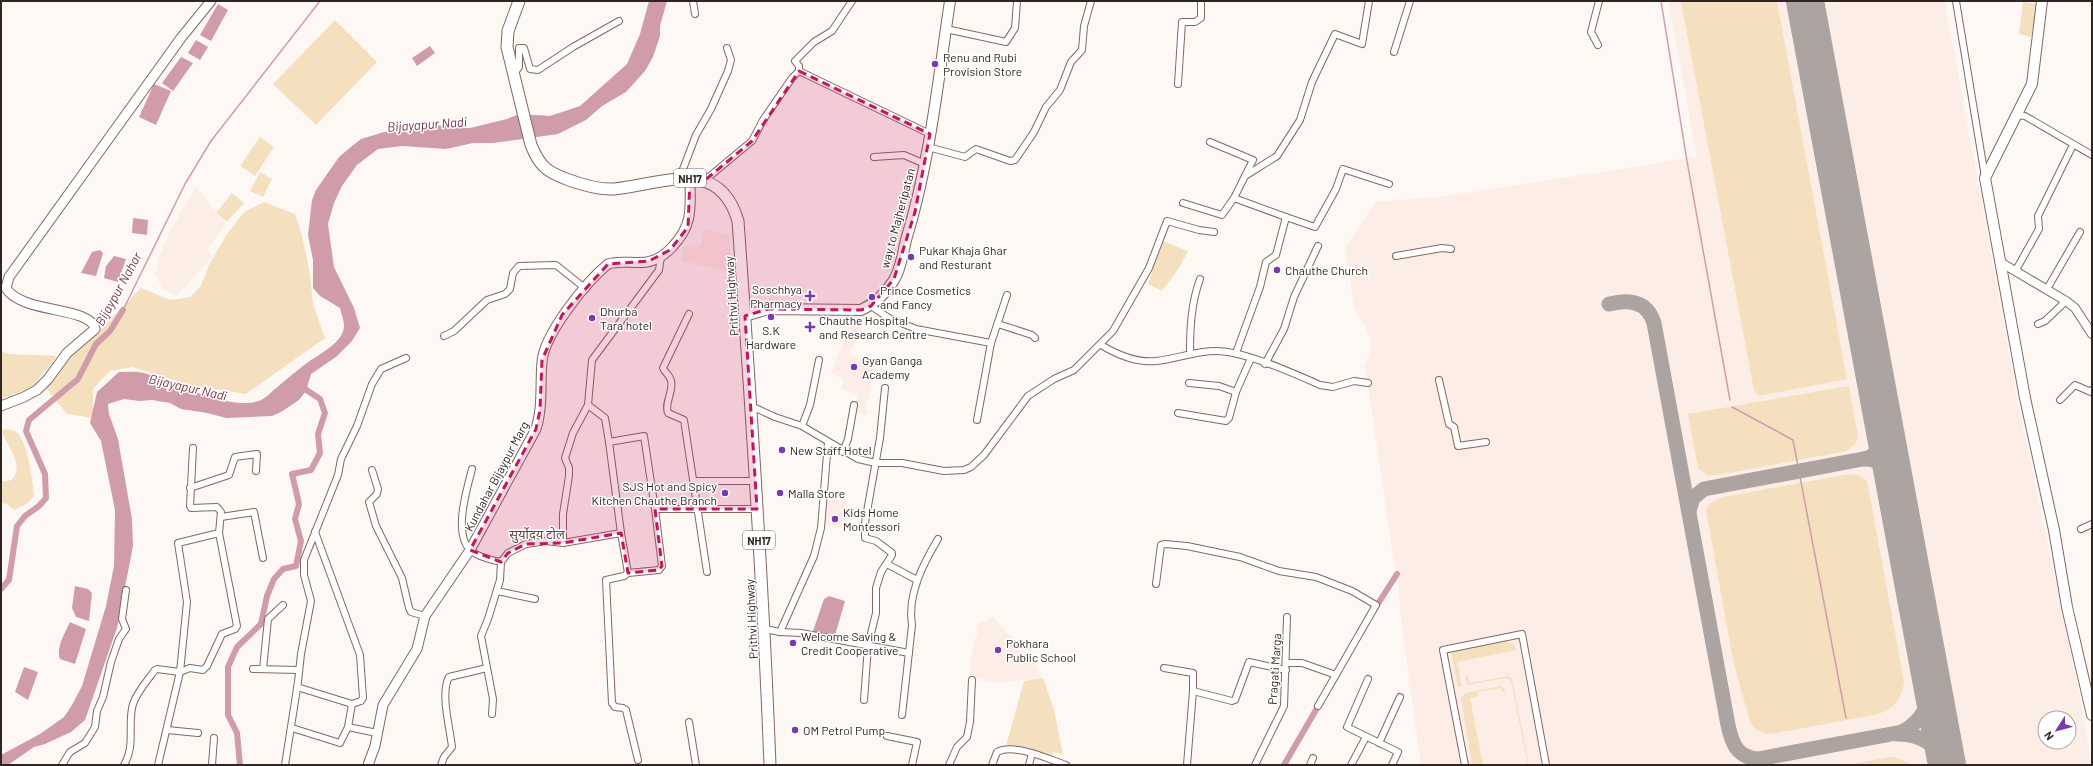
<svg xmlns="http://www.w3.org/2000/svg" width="2093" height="766" viewBox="0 0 2093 766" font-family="Barlow,'Noto Sans Devanagari',sans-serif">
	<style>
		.built { fill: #fdede7; fill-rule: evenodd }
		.green { fill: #f4e0bf }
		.water { fill: #d09caa }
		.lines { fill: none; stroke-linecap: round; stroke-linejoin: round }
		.stream { stroke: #d09caa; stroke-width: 1.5 }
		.canal { stroke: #d09caa; stroke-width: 6 }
		.taxiway { stroke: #ada4a1; stroke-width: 15 }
		.runway { stroke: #ada4a1; stroke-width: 38 }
		.minor-casing { stroke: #84685e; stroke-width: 8 }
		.tertiary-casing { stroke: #84685e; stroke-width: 10 }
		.secondary-casing { stroke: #84685e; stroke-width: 11 }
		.primary-casing { stroke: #84685e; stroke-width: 12 }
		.trunk-casing { stroke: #84685e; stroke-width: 13 }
		.minor { stroke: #fff; stroke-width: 6 }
		.tertiary { stroke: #fff; stroke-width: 8 }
		.secondary { stroke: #fff; stroke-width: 9 }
		.primary { stroke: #fff; stroke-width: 10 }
		.trunk { stroke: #fff; stroke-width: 11 }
		.marked { fill: #c2185b; fill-opacity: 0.2; stroke: #c2185b; stroke-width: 3; stroke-dasharray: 8 5; stroke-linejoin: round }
		.poi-dot { fill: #763bb0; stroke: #fff; stroke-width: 1.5 }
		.labels { text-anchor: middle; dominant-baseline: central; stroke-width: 3; stroke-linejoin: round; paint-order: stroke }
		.shield { fill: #fff; stroke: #6f6664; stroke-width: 1 }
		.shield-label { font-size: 11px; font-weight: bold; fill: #312521 }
		.poi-label { font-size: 12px; fill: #312521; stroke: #fff; text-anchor: start }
		.street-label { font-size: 12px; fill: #312521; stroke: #fff }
		.water-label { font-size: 13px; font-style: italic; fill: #743348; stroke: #fff }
		.neighbourhood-label { font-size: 13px; fill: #62483e; stroke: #fff }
	</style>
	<rect width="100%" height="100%" fill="#fef8f5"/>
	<!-- built -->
	<g class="built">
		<path d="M1668 1H1945L2019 408 2081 703 2092 765H1421L1401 619 1397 574 1393 557 1367 379 1364 369 1372 346 1370 336 1354 307 1345 247 1376 202 1446 196 1697 157ZM2045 718H2069V742H2045Z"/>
		<polygon points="196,187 226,225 207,249 212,257 176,296 163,289 155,275 159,257 171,229"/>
		<polygon points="705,230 729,235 732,272 681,261 685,246 695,248 701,245"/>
		<polygon points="852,318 863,320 861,334 849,354 876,364 866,408 868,410 867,415 855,413 858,395 841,388 844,380 831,373"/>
		<polygon points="827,499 847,501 844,528 824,525"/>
		<polygon points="993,617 1035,663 1042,678 999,683 969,677 973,647 978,631 976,625"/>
	</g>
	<!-- green -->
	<g class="green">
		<polygon points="1681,1 1777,1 1847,379 1759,396 1754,390"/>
		<polygon points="2023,2 2037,4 2031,37 2019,34"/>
		<polygon points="335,20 377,62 316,125 273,84"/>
		<polygon points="260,137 274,147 255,176 240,166"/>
		<polygon points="260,172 272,179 263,197 250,191"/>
		<polygon points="232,193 244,203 227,222 216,213"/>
		<polygon points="264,202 295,214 302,235 310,274 313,304 325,338 246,394 190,385 132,367 110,371 93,389 93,418 67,414 46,388 61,365 71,354 97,333 141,288 170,300 190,297 201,286 209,265 227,234 244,212"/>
		<polygon points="1163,241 1188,251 1179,268 1162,291 1148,284"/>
		<polygon points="1,351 9,354 57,356 31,388 1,399"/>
		<polygon points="1849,386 1858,436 1856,443 1847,451 1718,475 1707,475 1698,468 1688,414"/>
		<path d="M6 429C9 429 13 430 15 431 28 439 33 482 34 496L28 503 14 510 7 504 1 503V482L12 480C25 463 7 448 2 431Z"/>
		<path d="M1849 474 1858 475 1867 481 1904 681C1902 700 1893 710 1874 715L1771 734C1761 734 1755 730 1750 722L1733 660 1706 510 1711 503 1723 497Z"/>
		<polygon points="1506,641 1513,644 1517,650 1457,662 1462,686 1458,687 1451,653 1455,650"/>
		<polygon points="1468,675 1469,683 1509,676 1512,679 1529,765 1528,765 1511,681 1507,678 1467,685 1465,676"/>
		<polygon points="1043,678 1054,709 1063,755 1054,752 1051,757 1033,750 1006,746 1024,681"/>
		<polygon points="1501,686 1506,691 1502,692 1501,688 1478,692 1478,696 1470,698 1483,765 1472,765 1461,697 1466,693"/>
		<polygon points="1895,757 1913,765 1846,765 1890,757"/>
	</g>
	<!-- water -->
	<g class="water">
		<path d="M649 1H667L660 26V36L653 57 645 71 626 92 602 106 586 120 558 134 493 143H473L446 149 402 146 378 149 357 165 342 186 334 203 328 224 334 267 354 308 360 328 352 341 336 357 311 374 306 391 299 400 281 412 272 416 226 418 207 413 181 409 170 403 152 400 139 401 124 399 108 404 109 414 118 439 132 519 133 546 117 628 85 720 71 732 45 744 34 747 8 765H1V755L40 734 64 717 72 705 82 686 106 606 114 566 115 510 101 441 90 423 97 392 119 372C127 372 136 371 144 373 174 381 230 413 261 400 266 398 271 392 275 389 287 379 298 369 311 360 322 353 344 341 344 326 344 320 341 313 340 308L320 296 313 288V260L308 235 312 200 316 190 339 157 352 146 361 139 384 132 433 125 470 128 507 119 519 114 550 116 580 106 627 64 640 34Z"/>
		<polygon points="218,4 228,10 211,41 200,35"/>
		<polygon points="196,40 208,47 200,60 188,53"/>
		<polygon points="430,46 435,53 417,66 412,58"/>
		<polygon points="181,57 193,63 173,91 162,83"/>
		<polygon points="154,84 171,91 156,125 139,117"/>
		<polygon points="133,218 148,220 147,235 132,233"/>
		<polygon points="100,250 103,253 96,276 81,273 92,252"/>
		<polygon points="114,256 126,259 118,282 104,278 106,266"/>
		<polygon points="75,586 88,589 92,593 89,621 76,617 72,608"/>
		<polygon points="829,596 845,601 834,639 812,634 824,599"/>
		<path d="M70 622 86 629 75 664 60 659C56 647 65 633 70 622Z"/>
		<polygon points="24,667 38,672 28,700 15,692"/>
	</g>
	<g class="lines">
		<!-- stream -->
		<g class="stream">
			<polyline points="1661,1 1687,161 1730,400"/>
			<polyline points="123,310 185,184 211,141 320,1"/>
			<polyline points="1732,407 1793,440 1846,718"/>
		</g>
		<!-- canal -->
		<g class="canal">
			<polyline points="1,589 9,580 17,526 25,516 39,506 46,498 45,474 26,431 29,420 78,379 96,344 110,331 123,310"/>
			<polyline points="1374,610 1397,574"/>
			<polyline points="240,765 237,733 228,715 228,667 237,647 261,624 267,596 274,579 283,569 296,566 301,541 295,519 299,504 292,474 311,470 320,453 318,434 325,413 320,399 302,387"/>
			<polyline points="1284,765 1320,703"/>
		</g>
		<!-- taxiway -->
		<g class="taxiway">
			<path d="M1609 304C1629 299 1647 301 1654 323L1728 725C1732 744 1737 757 1758 759L1902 732C1923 721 1930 704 1931 681"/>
			<path d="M1864 459C1882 459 1889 469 1895 484"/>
			<path d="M1689 511 1693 498 1704 489 1868 458C1881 452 1884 440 1884 427"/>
			<path d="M1896 734C1919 733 1937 744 1945 765"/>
		</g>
		<!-- runway -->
		<polyline class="runway" points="1805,1 1947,765"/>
		<!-- minor casing -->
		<g class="minor-casing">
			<g id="minor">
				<polyline points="693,1 695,14"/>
				<polyline points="1956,1 1985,177"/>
				<polyline points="946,29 1006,42 1015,28 1017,1"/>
				<polyline points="1598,45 1591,32 1599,1"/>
				<polyline points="1394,52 1410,1"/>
				<polyline points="799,71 799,66 795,61 814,42 832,31 852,1"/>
				<polyline points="513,75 519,67 519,48 524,48 530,69 538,70 573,47 619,21"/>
				<polyline points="1178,84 1182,22 1195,22 1201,18 1201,1"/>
				<polyline points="2017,115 2025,116 2092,155"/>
				<polyline points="1210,142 1253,160 1234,198"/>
				<polyline points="928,147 965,157 976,149 1010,161 1015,160 1034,132 1046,107 1060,90 1071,62 1082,50 1084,26 1091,1"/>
				<polyline points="874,157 904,155 925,164"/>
				<polyline points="1245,176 1277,156 1300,120 1312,82 1335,34 1362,44 1369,1"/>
				<polyline points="680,177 696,135 711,109 728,71 731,60 727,48"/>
				<polyline points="704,181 752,141 763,120 792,78 799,71 930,134"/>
				<polyline points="1183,203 1222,215 1234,198 1286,217"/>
				<polyline points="1396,256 1442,248 1451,249"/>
				<polyline points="2016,270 2039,229 2038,216 2073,145"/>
				<polyline points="2047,289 2080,232"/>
				<polyline points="871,306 889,318 916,329 991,343"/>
				<path d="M689 314 663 368C665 373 670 375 671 381 674 392 664 402 668 413L684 420 707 572"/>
				<polyline points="998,324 1032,335 1035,338"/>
				<polyline points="2038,324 2045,321 2066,301"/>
				<polyline points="444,336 454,331 487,300 505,294 510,289 513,273 519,266 556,265 586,289"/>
				<path d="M1101 345C1116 354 1137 363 1156 361 1176 359 1195 351 1216 351 1244 351 1293 373 1320 385L1333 387 1354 381 1368 383"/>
				<polyline points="1236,353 1260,287 1266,262 1276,255 1286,217 1315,227 1336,189 1343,169 1389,184"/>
				<path d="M1190 354C1190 328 1191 304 1200 279"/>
				<polyline points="1265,364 1284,329 1294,297 1318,246"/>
				<polyline points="1439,380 1449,424 1454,427 1458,446 1486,442"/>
				<polyline points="1189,383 1219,386 1236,392"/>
				<polyline points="2060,400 2075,385 2091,392 2092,390"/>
				<polyline points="751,406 775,417 802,426 858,459 876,463 902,463 944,471 964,470 971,467 984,455 1028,396 1054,379 1074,370 1113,331 1149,268 1167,221 1199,230 1214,232"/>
				<polyline points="1178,413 1226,421 1229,418 1236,392 1251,358"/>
				<polyline points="977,420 991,343 1007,295"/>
				<polyline points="802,426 810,405 819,360"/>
				<polyline points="609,442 605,418 588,405 592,360 659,270 661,257"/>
				<polyline points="843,452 848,439 854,405"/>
				<path d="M472 469C467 489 453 533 470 550 477 557 492 560 501 562"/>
				<polyline points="372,470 378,489 377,494 369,502 376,526 402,578 409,608 411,612 425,616"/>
				<polyline points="694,481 755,481"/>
				<polyline points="190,488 229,475 235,457 257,454 256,471"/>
				<polyline points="221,517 254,512 263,558"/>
				<polyline points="2081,529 2092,524"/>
				<polyline points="621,533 609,442 644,436 655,509"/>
				<polyline points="563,543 563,514 569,476 569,468 565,458 573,433 588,405"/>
				<polyline points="887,564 917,580"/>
				<polyline points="628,573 624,576 606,580 612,703 615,707 623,708 626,710 638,760"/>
				<polyline points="1156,584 1161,545 1165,544 1187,546 1240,557 1279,571 1316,577 1352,591 1376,605 1318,706"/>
				<polyline points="497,591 535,599"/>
				<polyline points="765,629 780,632 801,633 909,653"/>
				<polyline points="780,632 814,556 821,528 828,442"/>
				<polyline points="1287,663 1302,663 1336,675"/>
				<polyline points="1164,668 1193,673 1193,691"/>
				<polyline points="253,669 299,670"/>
				<polyline points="263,669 268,619 283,605"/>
				<polyline points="1368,679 1347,727 1398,752 1392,765"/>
				<polyline points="297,687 352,704"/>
				<polyline points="864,700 868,646 876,613 876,588 881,572 892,555 892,553 876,541 865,538 865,523 880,438 885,388"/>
				<polyline points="492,714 493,699 481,636 488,619 500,580 501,562 508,553 526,544 546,541 563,543 621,533 628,573 659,570 662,566 655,509 757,509"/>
				<path d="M902 715 912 625C907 595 923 564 938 539"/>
				<polyline points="689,722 696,765"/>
				<polyline points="348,727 377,733"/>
				<polyline points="292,728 340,743 348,727 352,704 361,701 363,698 360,655 315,532"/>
				<polyline points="167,730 198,733"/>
				<polyline points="887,736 917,742 912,765"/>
				<polyline points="1379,743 1400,697"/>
				<polyline points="62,765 70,752 85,743 95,727 97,711 103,697 111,662 119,639 126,629 122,619 126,590"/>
				<path d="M124 765C136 745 127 724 133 704 137 692 147 681 155 670L157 669 180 672 190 668 203 670 207 666 222 634 235 629 237 626 219 533 221 512 217 507 191 508 190 506 193 448"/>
				<polyline points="158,765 180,672 187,602 178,543 219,533"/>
				<polyline points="212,765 214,738"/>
				<polyline points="285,765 298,682 301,654 311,601 304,575 304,560 338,475 341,459 357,426 372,384 381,369 406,358"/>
				<path d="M441 765 444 757 452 747C450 728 440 693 449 677L487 668"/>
				<polyline points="949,765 957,747 967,737 970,722 972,680"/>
				<path d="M992 765 997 752C1015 743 1048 759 1066 765"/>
				<polyline points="1029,765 1032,753"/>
				<polyline points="1187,765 1193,691 1232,701 1235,700 1249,662 1286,670"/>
				<polyline points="1255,765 1284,706 1287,617"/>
				<polyline points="1310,765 1313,758"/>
				<polyline points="1351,765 1366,737"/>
				<polyline points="1465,765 1443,650 1522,634 1546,765"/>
			</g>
		</g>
		<!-- tertiary casing -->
		<g class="tertiary-casing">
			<polyline id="tertiary" points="2000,262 2066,301 2075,308 2092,334"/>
		</g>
		<!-- secondary casing -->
		<g class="secondary-casing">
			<g id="secondary">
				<path d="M1 406 24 397 37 390 48 379 67 353 95 329C91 306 21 314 6 288L9 277 181 38 211 1"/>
				<path d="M368 765 375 746 383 705 417 649 425 616 470 550 536 429C543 407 540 384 542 362 544 334 586 282 608 264 621 260 634 264 647 262 658 260 666 254 673 246 694 224 690 206 690 178"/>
			</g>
		</g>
		<!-- primary casing -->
		<g class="primary-casing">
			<g id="primary">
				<polyline points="2042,1 2032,84 1985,178 2025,398 2054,530 2067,607 2092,715"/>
				<path d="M745 316 768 309 861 310C874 304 886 293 894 280 901 269 903 252 906 240 930 162 938 81 950 1"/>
			</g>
		</g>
		<!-- trunk casing -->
		<g class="trunk-casing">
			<path id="trunk" d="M519 1 508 31 507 47 531 145C540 167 547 172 569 180 583 185 599 190 614 189 663 184 719 156 738 221 751 402 763 583 770 765"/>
		</g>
		<!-- minor -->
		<use href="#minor" class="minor"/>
		<!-- tertiary -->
		<use href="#tertiary" class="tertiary"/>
		<!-- secondary -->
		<use href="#secondary" class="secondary"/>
		<!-- primary -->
		<use href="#primary" class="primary"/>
		<!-- trunk -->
		<use href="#trunk" class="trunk"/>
	</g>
	<!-- marked area -->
	<path class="marked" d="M799 71 930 134 915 212 894 279 871 306 861 310 768 309 745 316 757 509H655L662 566 659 570 628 573 621 533 563 543 526 544 508 553 501 562 470 550 536 429 540 410 542 360 562 315 608 264 649 261 670 250 688 227 690 178 704 181 752 141Z"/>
	<!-- markers -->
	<g class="poi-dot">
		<circle cx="935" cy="64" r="4"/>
		<circle cx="911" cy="257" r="4"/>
		<circle cx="1277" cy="270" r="4"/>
		<path d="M808 290h4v4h4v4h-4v4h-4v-4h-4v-4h4z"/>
		<circle cx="872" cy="297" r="4"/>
		<circle cx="771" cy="317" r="4"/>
		<circle cx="592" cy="318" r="4"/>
		<path d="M808 321h4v4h4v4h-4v4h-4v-4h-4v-4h4z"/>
		<circle cx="854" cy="367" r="4"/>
		<circle cx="782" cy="450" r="4"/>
		<circle cx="725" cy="493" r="4"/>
		<circle cx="780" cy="493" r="4"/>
		<circle cx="835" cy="519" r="4"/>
		<circle cx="793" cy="643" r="4"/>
		<circle cx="998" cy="650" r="4"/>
		<circle cx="795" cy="730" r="4"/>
	</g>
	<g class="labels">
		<!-- shield labels -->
		<g class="shield">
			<rect x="674" y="169" width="32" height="18" rx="3"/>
			<rect x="743" y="531" width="32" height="18" rx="3"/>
		</g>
		<g class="shield-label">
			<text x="690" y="178">NH17</text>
			<text x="759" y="540">NH17</text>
		</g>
		<!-- poi labels -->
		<g class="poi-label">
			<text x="943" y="57">Renu and Rubi<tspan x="943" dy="14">Provision Store</tspan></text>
			<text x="919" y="250">Pukar Khaja Ghar<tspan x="919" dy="14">and Resturant</tspan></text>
			<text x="1285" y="270">Chauthe Church</text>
			<text x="802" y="289" text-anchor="end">Soschhya<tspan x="802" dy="14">Pharmacy</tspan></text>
			<text x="880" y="290">Prince Cosmetics<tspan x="880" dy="14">and Fancy</tspan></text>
			<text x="600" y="311">Dhurba<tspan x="600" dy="14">Tara hotel</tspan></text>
			<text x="819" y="320">Chauthe Hospital<tspan x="819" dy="14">and Research Centre</tspan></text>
			<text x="771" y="330" text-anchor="middle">S.K<tspan x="771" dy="14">Hardware</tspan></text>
			<text x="862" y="360">Gyan Ganga<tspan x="862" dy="14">Academy</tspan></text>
			<text x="790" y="450">New Staff Hotel</text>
			<text x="717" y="486" text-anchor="end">SJS Hot and Spicy<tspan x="717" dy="14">Kitchen Chauthe Branch</tspan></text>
			<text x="788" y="493">Malla Store</text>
			<text x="843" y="512">Kids Home<tspan x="843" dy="14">Montessori</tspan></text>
			<text x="801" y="636">Welcome Saving &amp;<tspan x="801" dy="14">Credit Cooperative</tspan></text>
			<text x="1006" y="643">Pokhara<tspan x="1006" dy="14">Public School</tspan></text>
			<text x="803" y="730">OM Petrol Pump</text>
		</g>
		<!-- street labels -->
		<g class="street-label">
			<text transform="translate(897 218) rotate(-75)">way to Majheripatan</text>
			<text transform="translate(731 296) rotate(-94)">Prithvi Highway</text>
			<text transform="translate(496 476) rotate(-62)">Kundahar Bijaypur Marg</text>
			<text transform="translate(751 619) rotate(-93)">Prithvi Highway</text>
			<text transform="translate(1274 669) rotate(-86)">Pragati Marga</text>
		</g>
		<!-- water labels -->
		<g class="water-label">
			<text transform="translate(427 124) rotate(-4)">Bijayapur Nadi</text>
			<text transform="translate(118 289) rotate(-61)">Bijaypur Nahar</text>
			<text transform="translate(188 387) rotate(13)">Bijayapur Nadi</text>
		</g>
		<!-- neighbourhood labels -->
		<g class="neighbourhood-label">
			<text x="537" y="534">सुर्योदय टोल</text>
		</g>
	</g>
	<!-- border -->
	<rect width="2093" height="766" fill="none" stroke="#312521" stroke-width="4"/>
	<!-- north arrow -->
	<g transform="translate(2057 730) rotate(234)"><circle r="19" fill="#ffffff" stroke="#ada8a6"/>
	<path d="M0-3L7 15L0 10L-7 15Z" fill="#763bb0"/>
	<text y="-6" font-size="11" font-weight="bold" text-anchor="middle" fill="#312521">N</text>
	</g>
</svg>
